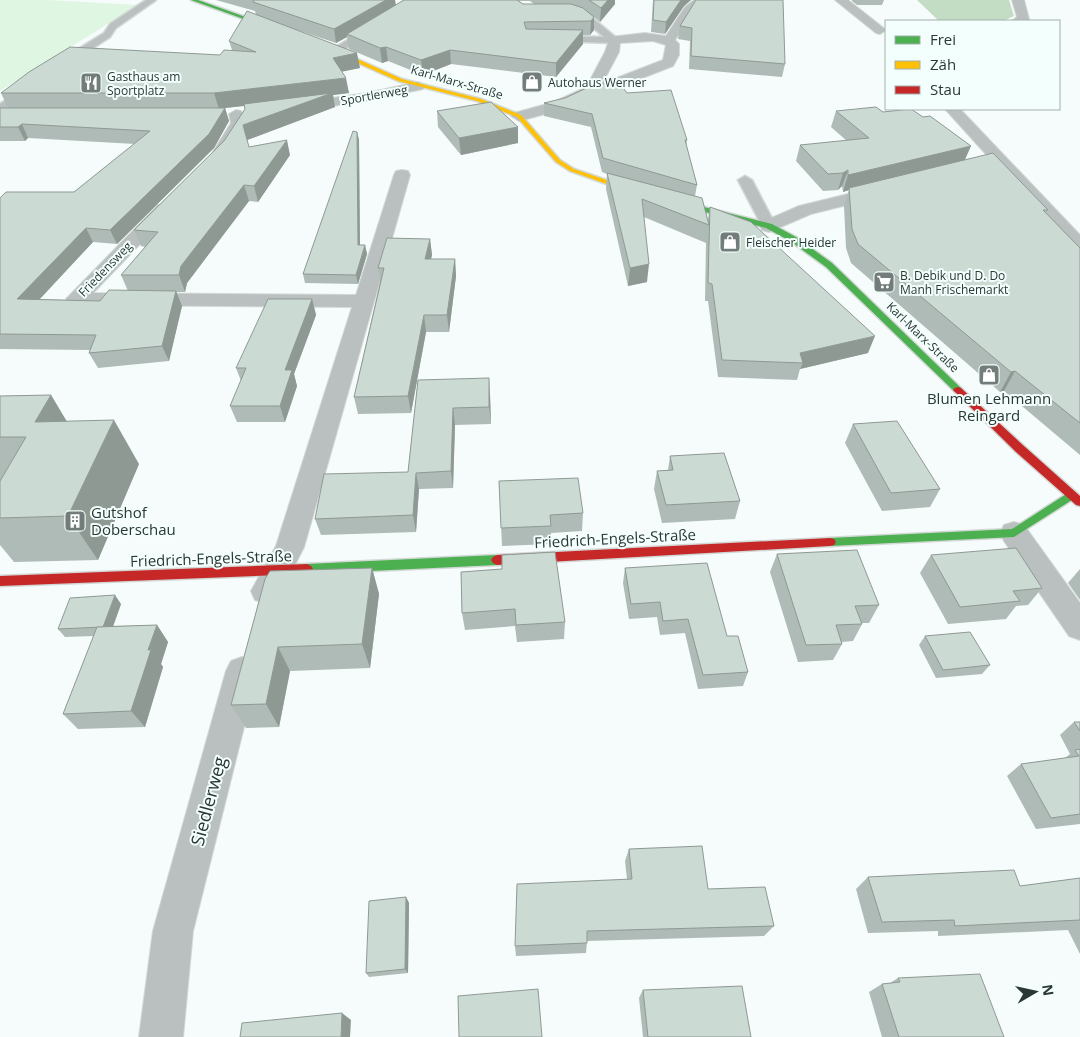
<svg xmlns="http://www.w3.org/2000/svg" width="1080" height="1037" viewBox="0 0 1080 1037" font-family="'Open Sans',sans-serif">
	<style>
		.green { fill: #dff6e2 }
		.forest { fill: #c3ddc5 }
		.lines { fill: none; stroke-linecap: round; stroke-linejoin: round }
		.lane-casing { stroke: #d2d8d6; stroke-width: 3 }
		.street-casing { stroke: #d2d8d6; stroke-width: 2 }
		.fast-casing { stroke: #d2d8d6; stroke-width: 3 }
		.slow-casing { stroke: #d2d8d6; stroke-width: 3 }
		.jam-casing { stroke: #d2d8d6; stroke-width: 3 }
		.lane { fill: #bac0bf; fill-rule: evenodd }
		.street { fill: #bac0bf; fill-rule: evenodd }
		.fast { fill: #4caf50; fill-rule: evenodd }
		.slow { fill: #ffc107; fill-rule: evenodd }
		.jam { fill: #c62828; fill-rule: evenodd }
		.wall { fill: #afbbb6; fill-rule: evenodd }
		.shaded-wall { fill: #8f9994 }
		.building { fill: #ccdad4; stroke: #8f9994 }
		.labels { text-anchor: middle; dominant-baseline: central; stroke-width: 4; stroke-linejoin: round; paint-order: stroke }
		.far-poi-label { font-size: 12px; fill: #2b3734; stroke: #f3fffc; text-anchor: start }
		.far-street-label { font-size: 12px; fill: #2b3734; stroke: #f3fffc }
		.poi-label { font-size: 15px; fill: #2b3734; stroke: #f3fffc }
		.street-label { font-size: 15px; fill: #2b3734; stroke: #f3fffc }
		.near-street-label { font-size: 18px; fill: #2b3734; stroke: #f3fffc }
	</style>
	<rect width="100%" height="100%" fill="#f6fcfb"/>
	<!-- green -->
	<polygon class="green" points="0,0 48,0 138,5 0,91"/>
	<!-- forest -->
	<polygon class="forest" points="917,0 1009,0 1014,16 1005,20 939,21"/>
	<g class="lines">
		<!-- lane casing -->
		<g class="lane-casing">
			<g id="lane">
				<polygon points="146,0 156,0 116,28 110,37 67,65 59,65 59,61 104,33 110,24"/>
				<polygon points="568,11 590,16 619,40 614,43 552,41 552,37 555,36 604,37 584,20 565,16 563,14"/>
				<polygon points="372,25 377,28 375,30 340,52 331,50"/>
				<polygon points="30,83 34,84 34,88 0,113 0,104"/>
				<polygon points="745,176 752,180 776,226 774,229 764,229 762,226 738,180"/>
			</g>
		</g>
		<!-- street casing -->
		<g class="street-casing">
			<g id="street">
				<path d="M694 0H707L693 11 675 40 679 44V55L673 66 622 86 598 90 583 101 564 109 519 121 511 116 514 113 554 102 582 89 588 84 605 52 610 37 645 33 666 36 685 7ZM653 41 666 45 663 60 614 79 604 80 619 52 620 43Z"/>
				<polygon points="835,0 848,0 886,30 880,34 876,33"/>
				<polygon points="1012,0 1024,0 1029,19 1027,21 1012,21 1017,17"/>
				<polygon points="418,82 425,86 423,89 367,101 297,111 290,107 297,103 367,93"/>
				<polygon points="945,109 960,109 1080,235 1080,252 1073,250"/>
				<polygon points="236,110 241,111 247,123 227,155 215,155 213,152 231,123 229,114"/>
				<polygon points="402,170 408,171 410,175 304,547 277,600 266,603 255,600 251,591 276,546 352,307 76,305 69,303 66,299 158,205 170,205 173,209 170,213 93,293 356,295 394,175 396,171"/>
				<polygon points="881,186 887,187 890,191 887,195 811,214 769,232 762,230 760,226 762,222 799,206"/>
				<polygon points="1014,522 1024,525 1080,603 1080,640 1069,636 1004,541 1000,533 1004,525"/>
				<polygon points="242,657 253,661 258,671 193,931 183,1037 139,1037 153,931 226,671 231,661"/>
			</g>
		</g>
		<!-- fast casing -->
		<g class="fast-casing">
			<g id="fast">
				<polygon points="191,0 198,0 282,30 277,31"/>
				<polygon points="632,189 772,224 796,237 832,263 963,390 961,392 955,392 826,267 790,241 766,228 632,193"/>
				<polygon points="1071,491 1075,492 1076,495 1075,498 1014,537 830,546 826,545 824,542 826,539 830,538 1012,529"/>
				<polygon points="497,555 501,557 503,560 501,563 497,565 307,574 303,572 301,569 303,566 307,564"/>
			</g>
		</g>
		<!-- slow casing -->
		<g class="slow-casing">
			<polygon id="slow" points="322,45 326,45 402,79 481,99 521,115 560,160 574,169 639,191 632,193 570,171 556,162 517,117 477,101 398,81 322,47"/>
		</g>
		<!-- jam casing -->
		<g class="jam-casing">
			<g id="jam">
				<polygon points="958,387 961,388 1024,446 1080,496 1080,506 1076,505 1016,452 955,392 953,390 955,388"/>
				<polygon points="830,538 834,539 836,542 834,545 830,546 497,565 493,563 491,560 493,557 497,555"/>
				<polygon points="307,564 311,566 313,569 311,572 307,574 0,586 0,576"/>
			</g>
		</g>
		<!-- lane -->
		<use href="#lane" class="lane"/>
		<!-- street -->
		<use href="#street" class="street"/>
		<!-- fast -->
		<use href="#fast" class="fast"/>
		<!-- slow -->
		<use href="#slow" class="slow"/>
		<!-- jam -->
		<use href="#jam" class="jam"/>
	</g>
	<!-- wall -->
	<g class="wall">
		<path d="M216 0H395L396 5 403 0H615V4L600 22 594 17V30L590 35H583V44L556 77 451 64 423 75 388 61 382 63 349 49 347 37 336 43 291 28 360 68 342 71 349 93 333 95 335 107 247 140 249 147 290 155 258 202 249 201 187 283 185 292H176L182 306 169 361 98 368 89 353 90 350 0 349V198L74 192 135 144 28 138 25 141H0V108H8L1 93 220 55 232 50 229 41 256 15 255 11ZM520 1H530L534 4H523L520 2ZM244 106 245 109 224 141 134 230 141 246 145 247 121 275 128 291 100 301 39 299 93 242 117 244 214 148 229 121 225 108Z"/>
		<polygon points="653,0 691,0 684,6 665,34 651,32"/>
		<polygon points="697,0 785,64 782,77 689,69 690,41 678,39 680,26"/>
		<polygon points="852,0 884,0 882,5 857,5 852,1"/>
		<polygon points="627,93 687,140 686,147 697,185 695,196 708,219 710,207 868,353 800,369 797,380 718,377 708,301 705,301 706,242 706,243 644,217 647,282 628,286 606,189 607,174 602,172 591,127 544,116 544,103"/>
		<polygon points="437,111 518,127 518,143 461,155 438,127"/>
		<polygon points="836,111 883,112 1048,210 1046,213 1080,248 1080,455 1004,391 1000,392 851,263 846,248 844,206 849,190 843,192 842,186 838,190 823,191 796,161 800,145 847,141 831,127"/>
		<polygon points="357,132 359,140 360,245 365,245 367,254 358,284 305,283 303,274"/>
		<polygon points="430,239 432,255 431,259 455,259 456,276 449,332 426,332 411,413 358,414 354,397 380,282 378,268"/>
		<polygon points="312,299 316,315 294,374 297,386 285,422 237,422 230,406 241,381 236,368"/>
		<polygon points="418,380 490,395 491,424 455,425 453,488 419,489 416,532 321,535 315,519 408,472"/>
		<polygon points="51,395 66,421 139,464 98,560 14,562 0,545 0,396"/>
		<polygon points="853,424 940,489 930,507 882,511 845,443"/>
		<polygon points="670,456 740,501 735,519 662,523 654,489 657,471 668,470"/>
		<polygon points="499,481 583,513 582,531 551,533 551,544 502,546"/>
		<polygon points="777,554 879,605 869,623 862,623 862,624 853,641 842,642 842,644 833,660 798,662 770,572"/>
		<polygon points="931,555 1042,588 1028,605 1016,606 1006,619 948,624 920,573"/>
		<polygon points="372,568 379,594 370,668 290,671 279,727 246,728 231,705 265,579"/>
		<polygon points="625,568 727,636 748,672 743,686 698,689 685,633 660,635 657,617 629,619 623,583"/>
		<polygon points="1080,569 1080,600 1068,583"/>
		<polygon points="461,572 565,622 564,639 517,642 515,626 465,630 462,613"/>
		<polygon points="121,604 113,626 157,625 168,642 161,664 163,667 145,727 78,729 63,714 94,636 65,637 58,629"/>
		<polygon points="925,636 990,665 982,674 936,678 919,645"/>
		<polygon points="1074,722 1080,722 1080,824 1036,829 1007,776 1021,764 1065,758 1070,754 1060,735"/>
		<polygon points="629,849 708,889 774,926 764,936 587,941 586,953 516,956 515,946 627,879 625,861"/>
		<polygon points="868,877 1020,886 1080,878 1080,954 1068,930 938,936 938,931 868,933 856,889"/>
		<polygon points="406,897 409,903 408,973 369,977 366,973"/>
		<polygon points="898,978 1004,1037 882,1037 869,992 882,984 890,983"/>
		<polygon points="643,990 751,1037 643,1037 639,998"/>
	</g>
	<!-- shaded-wall -->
	<g class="shaded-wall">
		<polygon points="386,0 395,0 396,8 347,34 347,37 336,43 334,29"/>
		<polygon points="608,0 615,0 615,4 600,22 601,8"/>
		<polygon points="681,0 691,0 684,6 665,34 666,22"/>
		<polygon points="594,17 594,30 590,35 591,21"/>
		<polygon points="583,30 583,44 556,77 556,63"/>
		<polygon points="386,47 388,61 382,63 380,48"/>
		<polygon points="450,50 451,64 423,75 421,60"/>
		<polygon points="357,53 360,68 336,73 333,58"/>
		<polygon points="346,78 349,93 333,95 335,107 247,140 243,125 321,97 225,108 229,121 214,148 117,244 110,230 219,109 214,93"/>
		<polygon points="22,124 28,138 25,141 18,127"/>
		<polygon points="518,127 518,143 461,155 459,138"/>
		<polygon points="357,132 359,140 360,254 358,245"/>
		<polygon points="287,140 290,155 258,202 254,186"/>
		<polygon points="971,146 964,162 849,188 849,190 843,192 848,175"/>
		<polygon points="848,170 842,186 838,190 843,173"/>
		<polygon points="244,185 249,201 187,283 185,292 179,275 181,266"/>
		<polygon points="86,228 93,242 26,314 17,299"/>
		<polygon points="430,239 432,255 427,275 425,259"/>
		<polygon points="365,245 367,254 358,284 356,275"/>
		<polygon points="455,259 456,276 449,332 447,315"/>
		<polygon points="649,264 647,282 628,286 630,268"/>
		<polygon points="176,291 182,306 169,361 162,346"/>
		<polygon points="312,299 316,315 294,374 297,386 285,422 280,406 285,370"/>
		<polygon points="424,315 426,332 411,413 408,396"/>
		<polygon points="875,336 868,353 800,369 803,363 800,353"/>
		<polygon points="1015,371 1004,391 1000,392 1011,372"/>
		<polygon points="489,378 490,395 491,424 489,407"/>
		<polygon points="51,395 78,440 35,422"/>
		<polygon points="453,408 455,425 453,488 451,471"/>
		<polygon points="114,420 139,464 98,560 68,516"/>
		<polygon points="416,473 419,489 416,532 413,515"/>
		<polygon points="372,568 379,594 370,668 362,644"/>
		<polygon points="115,595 121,604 110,635 103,627"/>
		<polygon points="157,625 168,642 161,664 163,667 145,727 131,711 148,650"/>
		<polygon points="278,647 290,671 279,727 266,704"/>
		<polygon points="406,897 409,903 408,973 405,969"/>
		<polygon points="342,1013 351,1020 350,1037 341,1037"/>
	</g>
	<!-- building -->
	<g class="building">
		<polygon points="254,0 386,0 334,29 253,2"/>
		<polygon points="404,0 517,0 523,4 571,4 583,8 594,17 591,21 524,22 526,29 583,30 556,63 450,50 421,60 386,47 380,48 347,34"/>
		<polygon points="589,0 608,0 601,8"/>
		<polygon points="654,0 681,0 666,22 653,20"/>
		<polygon points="696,0 783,0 785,64 691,56 692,28 680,26"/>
		<polygon points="247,11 357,53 333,58 346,78 214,93 1,93 29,72 70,47 220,55 224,50 256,52 229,41"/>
		<polygon points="618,81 627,93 671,90 687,140 685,140 697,185 603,158 592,114 544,103 565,98 589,87"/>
		<polygon points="332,93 243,125 249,147 287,140 254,186 244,185 181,266 179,275 121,275 158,232 134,230 224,141 245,109 244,104"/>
		<polygon points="491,102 518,127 459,138 437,111"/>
		<polygon points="876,107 883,112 911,109 923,117 930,116 971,146 848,175 848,170 843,173 828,174 800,145 869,138 836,111"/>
		<polygon points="0,108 225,108 209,134 110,230 86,228 17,299 100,301 109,290 176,291 162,346 89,353 96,335 0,334 0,198 6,192 74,192 150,131 22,124 18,127 0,127"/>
		<polygon points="353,131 357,132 358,245 365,245 356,275 303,274"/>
		<polygon points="993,153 1048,210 1043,210 1080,248 1080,423 1015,371 1011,372 858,244 852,229 849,188"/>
		<polygon points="607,173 702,198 709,225 642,199 649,264 630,268"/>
		<polygon points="710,207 751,222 875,336 800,353 803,363 722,360 712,284 708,283"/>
		<polygon points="387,238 430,239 425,259 455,259 447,315 424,315 408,396 354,397 384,268 378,268"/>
		<polygon points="268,299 312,299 285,370 292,370 280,406 230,406 246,368 236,368"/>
		<polygon points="489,378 489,407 453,408 451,471 416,473 413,515 315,519 324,474 408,472 418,380"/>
		<polygon points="51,395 35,422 114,420 68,516 0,518 0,481 26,437 0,437 0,396"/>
		<polygon points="897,421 940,489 891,493 853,424"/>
		<polygon points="724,453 740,501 666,505 657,471 673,470 670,456"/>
		<polygon points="578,478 583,513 550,515 551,526 501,528 499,481"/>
		<polygon points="1016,548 1042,588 1013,591 1020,601 960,607 931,555"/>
		<polygon points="857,550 879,605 855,606 862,624 836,625 842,644 806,645 777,554"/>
		<polygon points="555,552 565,622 516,625 515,609 462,613 461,572 502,569 502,555"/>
		<polygon points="707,563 727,636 738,636 748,672 703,675 688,619 663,621 660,602 631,604 625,568"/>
		<polygon points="372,568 362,644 278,647 266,704 231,705 265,579 270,571"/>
		<polygon points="115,595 103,627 58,629 70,598"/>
		<polygon points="157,625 148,650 151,650 131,711 63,714 97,627"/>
		<polygon points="970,632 990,665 943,670 925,636"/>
		<polygon points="1074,722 1080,722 1080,731"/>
		<polygon points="1080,749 1080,814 1051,818 1021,764 1079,756 1075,750"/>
		<polygon points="702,846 708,889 765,887 774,926 587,931 587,943 515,946 517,884 632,879 629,849"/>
		<polygon points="1014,870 1020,886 1080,878 1080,920 955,926 954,920 882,922 868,877"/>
		<polygon points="406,897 405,969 366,973 369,901"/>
		<polygon points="980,974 1004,1037 899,1037 882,984 900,982 898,978"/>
		<polygon points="742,986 751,1037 648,1037 643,990"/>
		<polygon points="538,989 542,1037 459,1037 458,996"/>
		<polygon points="342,1013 341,1037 240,1037 242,1023"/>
	</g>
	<!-- icons -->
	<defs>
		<g id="shop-square" transform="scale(1.125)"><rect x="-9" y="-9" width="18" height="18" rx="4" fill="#727c7a" stroke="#f3fffc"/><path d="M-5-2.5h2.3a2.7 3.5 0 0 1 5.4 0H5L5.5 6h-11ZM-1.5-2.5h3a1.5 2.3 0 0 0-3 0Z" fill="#fff"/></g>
		<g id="restaurant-square" transform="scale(1.125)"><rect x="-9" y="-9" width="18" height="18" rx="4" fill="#727c7a" stroke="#f3fffc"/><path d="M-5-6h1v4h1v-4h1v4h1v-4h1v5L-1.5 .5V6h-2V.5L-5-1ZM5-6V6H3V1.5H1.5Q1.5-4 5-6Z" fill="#fff"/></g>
		<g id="supermarket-square" transform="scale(1.125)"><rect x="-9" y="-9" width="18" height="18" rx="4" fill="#727c7a" stroke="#f3fffc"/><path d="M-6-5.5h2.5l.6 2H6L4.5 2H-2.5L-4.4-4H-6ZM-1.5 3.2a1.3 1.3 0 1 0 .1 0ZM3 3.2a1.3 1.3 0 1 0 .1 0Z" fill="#fff"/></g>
		<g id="building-square" transform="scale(1.125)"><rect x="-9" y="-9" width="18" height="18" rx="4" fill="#727c7a" stroke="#f3fffc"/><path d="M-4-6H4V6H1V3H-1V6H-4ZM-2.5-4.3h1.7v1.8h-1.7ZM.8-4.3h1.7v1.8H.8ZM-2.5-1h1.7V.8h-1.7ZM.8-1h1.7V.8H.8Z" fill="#fff"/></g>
	</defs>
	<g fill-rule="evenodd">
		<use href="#shop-square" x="532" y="82"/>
		<use href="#restaurant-square" x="91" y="83"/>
		<use href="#shop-square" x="730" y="242"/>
		<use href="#supermarket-square" x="884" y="282"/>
		<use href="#shop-square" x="989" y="375"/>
		<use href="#building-square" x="75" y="521"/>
	</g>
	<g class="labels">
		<!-- far-poi labels -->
		<g class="far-poi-label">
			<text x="107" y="76">Gasthaus am<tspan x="107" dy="14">Sportplatz</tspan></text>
			<text x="548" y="82">Autohaus Werner</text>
			<text x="746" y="242">Fleischer Heider</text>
			<text x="900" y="275">B. Debik und D. Do<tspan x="900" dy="14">Manh Frischemarkt</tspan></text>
		</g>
		<!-- far-street labels -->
		<g class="far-street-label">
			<text transform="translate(457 82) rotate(16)">Karl-Marx-Straße</text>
			<text transform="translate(374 95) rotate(-10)">Sportlerweg</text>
			<text transform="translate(105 269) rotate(-46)">Friedensweg</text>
			<text transform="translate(923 337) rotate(44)">Karl-Marx-Straße</text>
		</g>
		<!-- poi labels -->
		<g class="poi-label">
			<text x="989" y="398">Blumen Lehmann<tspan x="989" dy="17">Reingard</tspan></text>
			<text x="91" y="512" text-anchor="start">Gutshof<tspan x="91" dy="17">Doberschau</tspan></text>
		</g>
		<!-- street labels -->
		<g class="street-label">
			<text transform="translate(615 538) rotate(-3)">Friedrich-Engels-Straße</text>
			<text transform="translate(211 558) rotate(-2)">Friedrich-Engels-Straße</text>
		</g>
		<!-- near-street labels -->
		<g class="near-street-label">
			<text transform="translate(208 801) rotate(-75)">Siedlerweg</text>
		</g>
	</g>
	<!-- legend -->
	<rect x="885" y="20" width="175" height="90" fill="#f3fffc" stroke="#a3afac"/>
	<rect x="895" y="36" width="25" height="8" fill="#4caf50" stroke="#a3afac"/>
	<text x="930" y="45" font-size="15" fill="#2b3734">Frei</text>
	<rect x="895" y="61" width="25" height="8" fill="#ffc107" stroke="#a3afac"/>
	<text x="930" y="70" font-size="15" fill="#2b3734">Zäh</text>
	<rect x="895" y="86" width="25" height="8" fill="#c62828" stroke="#a3afac"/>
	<text x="930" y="95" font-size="15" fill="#2b3734">Stau</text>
	<!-- north arrow -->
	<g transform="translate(1035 992) rotate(81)" stroke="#f3fffc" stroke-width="4" paint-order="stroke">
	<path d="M0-4L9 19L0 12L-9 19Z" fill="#2b3734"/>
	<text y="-8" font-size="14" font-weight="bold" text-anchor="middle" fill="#2b3734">N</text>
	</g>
</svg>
